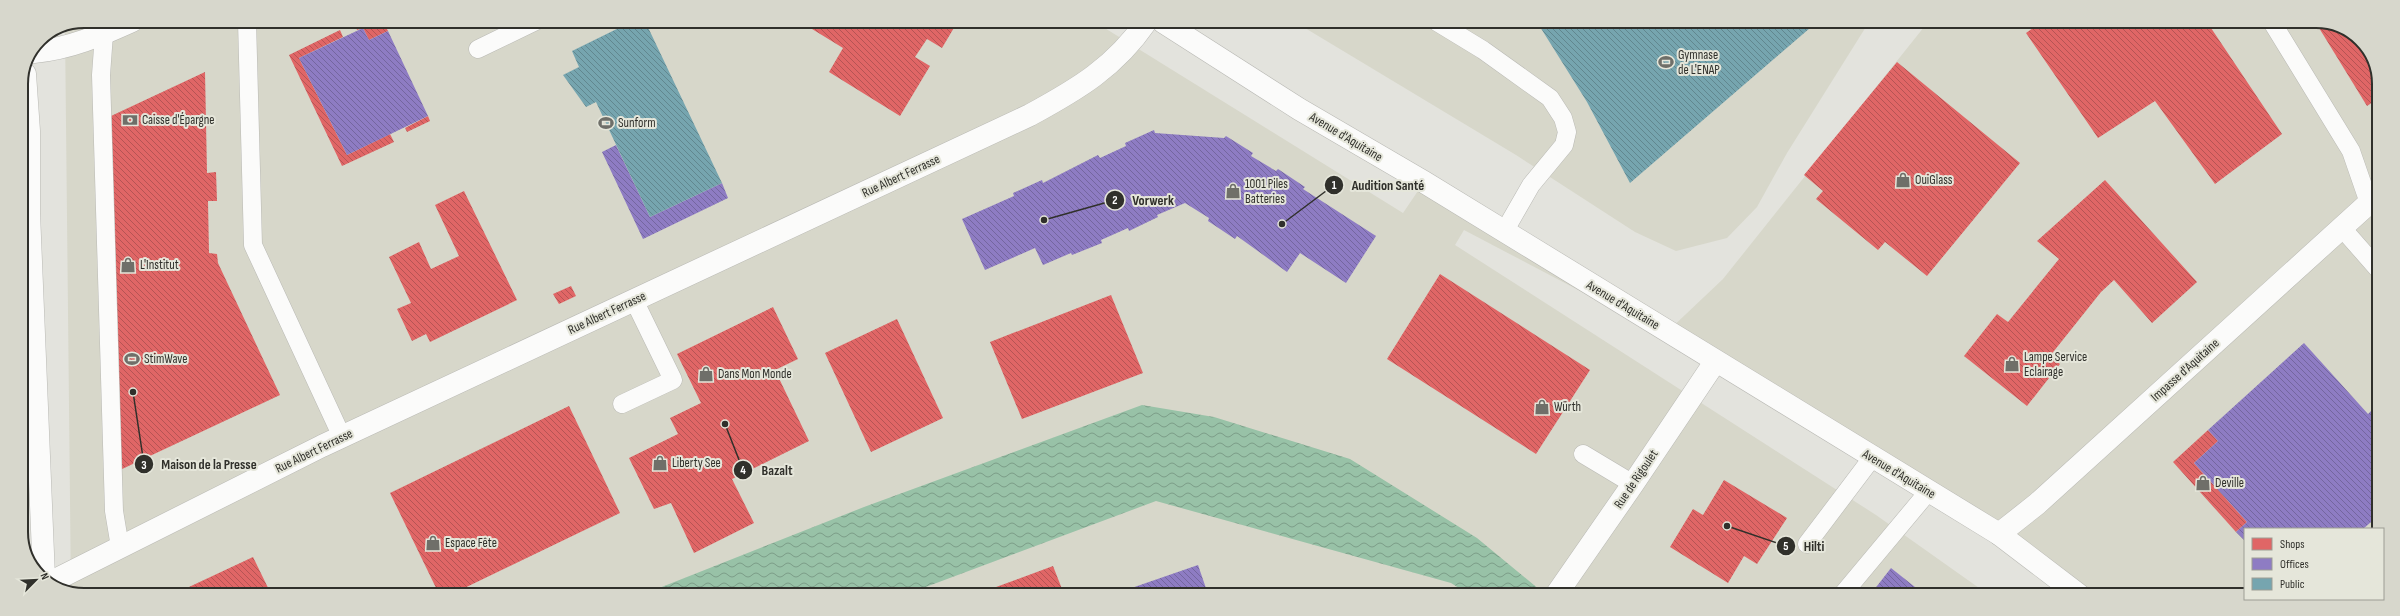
<svg xmlns="http://www.w3.org/2000/svg" width="2400" height="616" viewBox="0 0 2400 616" font-family="'Sofia Sans Condensed',sans-serif">
	<style>
		.built { fill: #d7d7ca }
		.water { fill: url(#water-waves) }
		.shops { fill: url(#shops-back-hatch) }
		.offices { fill: url(#offices-back-hatch) }
		.public { fill: url(#public-back-hatch) }
		.lines { fill: none; stroke-linecap: round; stroke-linejoin: round }
		.lane-casing { stroke: #b9b9b4; stroke-width: 19 }
		.street-casing { stroke: #b9b9b4; stroke-width: 23 }
		.secondary-casing { stroke: #b9b9b4; stroke-width: 23 }
		.lane { stroke: #fbfbfa; stroke-width: 18 }
		.street { stroke: #fbfbfa; stroke-width: 22 }
		.secondary { stroke: #fbfbfa; stroke-width: 22 }
		.labels { text-anchor: middle; dominant-baseline: central; stroke-width: 4; stroke-linejoin: round; paint-order: stroke }
		.poi-label { font-size: 13px; fill: #30302b; stroke: #e5e6da; text-anchor: start }
		.street-label { font-size: 13px; fill: #30302b; stroke: #e5e6da }
		.rim { fill: none; stroke: #30302b; stroke-width: 2 }
		.leader { fill: none; stroke: #30302b; stroke-width: 1.5 }
		.callout-dot { fill: #30302b; stroke: #e5e6da; stroke-width: 1.5 }
		.mark-label { font-size: 12px; text-anchor: middle; font-weight: bold; fill: #fff }
		.callout-label { font-size: 14px; text-anchor: middle; font-weight: bold; fill: #30302b; stroke: #e5e6da; stroke-width: 4; stroke-linejoin: round; paint-order: stroke }
	</style>
	<defs>
		<pattern id="water-waves" width="16" height="10" patternUnits="userSpaceOnUse"><rect width="16" height="10" fill="#98c2a7"/><path d="M0 5q4-4 8 0t8 0" fill="none" stroke="#7c9e88"/></pattern>
		<pattern id="shops-back-hatch" width="6" height="6" patternUnits="userSpaceOnUse"><rect width="6" height="6" fill="#e06666"/><path d="M-1 5l2 2M0 0l6 6M5-1l2 2" fill="none" stroke="#b65454"/></pattern>
		<pattern id="offices-back-hatch" width="6" height="6" patternUnits="userSpaceOnUse"><rect width="6" height="6" fill="#8e7cc3"/><path d="M-1 5l2 2M0 0l6 6M5-1l2 2" fill="none" stroke="#74669f"/></pattern>
		<pattern id="public-back-hatch" width="6" height="6" patternUnits="userSpaceOnUse"><rect width="6" height="6" fill="#76a5af"/><path d="M-1 5l2 2M0 0l6 6M5-1l2 2" fill="none" stroke="#61878f"/></pattern>
	</defs>
	<rect width="100%" height="100%" fill="#e3e3dd"/>
	<!-- built -->
	<g class="built">
		<polygon points="84,21 1095,22 1403,213 1424,182 1667,332 1723,279 1928,22 2329,22 2364,43 2379,80 2378,529 2245,529 2245,595 2079,595 1715,362 1464,230 1455,245 1876,515 1989,595 71,594 65,29"/>
		<polygon points="1295,22 1869,22 1787,153 1757,207 1727,238 1676,251 1635,232 1516,155"/>
	</g>
	<!-- water -->
	<polygon class="water" points="1142,405 1214,417 1350,459 1477,538 1546,595 1470,595 1451,583 1156,501 907,594 644,594 864,507"/>
	<!-- shops -->
	<g class="shops">
		<polygon points="356,21 383,21 388,31 369,40 363,28 357,30 354,22"/>
		<polygon points="799,21 958,21 942,48 927,39 915,57 930,66 900,116 829,72 843,48"/>
		<polygon points="2041,22 2207,22 2282,134 2215,184 2155,101 2098,138 2026,33"/>
		<polygon points="2329,22 2364,43 2379,80 2379,98 2367,106 2316,23"/>
		<polygon points="340,30 343,37 299,58 347,155 390,134 394,142 342,166 289,55"/>
		<polygon points="1897,62 2020,163 1927,276 1885,242 1878,250 1816,199 1823,191 1804,175"/>
		<polygon points="205,72 207,173 216,172 217,201 208,201 209,253 217,254 218,263 280,395 120,470 111,116"/>
		<polygon points="428,116 430,121 407,132 405,128"/>
		<polygon points="2105,180 2197,282 2152,323 2114,280 2101,292 2050,356 2060,364 2027,406 1964,356 1997,314 2008,322 2059,259 2037,241"/>
		<polygon points="464,191 517,300 430,342 426,334 412,341 397,309 411,303 389,257 419,242 431,269 459,256 435,205"/>
		<polygon points="1440,274 1590,370 1536,454 1387,359"/>
		<polygon points="571,286 576,296 559,304 553,294"/>
		<polygon points="1111,295 1143,373 1022,419 990,342"/>
		<polygon points="773,307 798,359 775,370 809,441 732,479 754,523 694,553 671,503 654,509 629,458 678,434 670,418 701,403 677,354"/>
		<polygon points="897,319 943,418 871,452 825,353"/>
		<polygon points="569,406 620,513 452,594 439,594 390,493"/>
		<polygon points="2208,430 2218,441 2194,463 2247,522 2236,532 2173,462"/>
		<polygon points="1724,480 1787,518 1757,564 1744,556 1728,583 1670,547 1693,509 1703,515"/>
		<polygon points="253,557 271,594 174,594"/>
		<polygon points="1053,566 1064,594 977,594"/>
	</g>
	<!-- offices -->
	<g class="offices">
		<polygon points="363,28 369,40 388,31 428,116 347,155 299,58"/>
		<polygon points="1154,130 1155,133 1224,138 1226,136 1253,153 1251,156 1276,171 1278,169 1305,187 1303,189 1376,236 1346,283 1300,253 1287,272 1237,236 1235,239 1208,221 1209,218 1185,203 1157,215 1158,217 1129,231 1128,228 1101,240 1102,243 1072,255 1071,253 1043,265 1035,248 985,270 962,219 1014,196 1013,193 1042,180 1043,183 1098,155 1100,158 1126,146 1125,143"/>
		<polygon points="616,145 650,217 722,183 728,198 643,239 602,152"/>
		<polygon points="2304,343 2368,414 2378,404 2378,516 2363,529 2245,529 2245,541 2236,532 2247,522 2194,463 2218,441 2208,430"/>
		<polygon points="1198,565 1208,594 1120,594 1120,592"/>
		<polygon points="1891,568 1925,595 1870,595"/>
	</g>
	<!-- public -->
	<g class="public">
		<polygon points="633,21 645,21 722,183 650,217 596,102 586,107 563,75 579,67 572,51"/>
		<polygon points="1537,22 1817,22 1630,183 1587,102"/>
	</g>
	<g class="lines">
		<!-- lane casing -->
		<g class="lane-casing">
			<g id="lane">
				<polyline points="247,21 253,245 342,437"/>
				<polyline points="1437,22 1483,50 1550,98 1563,118 1567,132 1564,145 1531,185 1504,232"/>
				<polyline points="2272,22 2351,151 2369,203"/>
				<polyline points="104,34 101,75 114,511 120,547"/>
				<polyline points="478,49 536,21"/>
				<polyline points="2342,228 2378,269"/>
				<polyline points="622,404 673,380 634,300"/>
				<polyline points="1583,454 1633,484"/>
				<polyline points="1807,544 1872,458"/>
				<polyline points="1842,595 1928,492"/>
			</g>
		</g>
		<!-- street casing -->
		<g class="street-casing">
			<g id="street">
				<path d="M34 52C69 49 101 35 132 21"/>
				<polyline points="1999,534 2037,504 2369,203"/>
				<path d="M51 582 322 446 1030 115C1078 89 1115 67 1146 22"/>
				<polyline points="1556,595 1633,484 1715,362"/>
			</g>
		</g>
		<!-- secondary casing -->
		<g class="secondary-casing">
			<g id="secondary">
				<polyline points="1163,22 1299,109 1424,182 1999,534 2079,595"/>
				<polyline points="25,74 29,131 29,213 44,578"/>
			</g>
		</g>
		<!-- lane -->
		<use href="#lane" class="lane"/>
		<!-- street -->
		<use href="#street" class="street"/>
		<!-- secondary -->
		<use href="#secondary" class="secondary"/>
	</g>
	<!-- icons -->
	<defs>
		<g id="stadium-bare" transform="scale(1.2)"><path d="M0-5a6.5 5 0 1 0 0 10a6.5 5 0 1 0 0-10ZM-3.5-1.8h7v3.6h-7Z" fill="#6f6f69" stroke="#e5e6da" stroke-width="2.5" paint-order="stroke"/></g>
		<g id="bank-bare" transform="scale(1.2)"><path d="M-6-4H6V4H-6ZM0-2.3a2.3 2.3 0 1 0 0 4.6a2.3 2.3 0 1 0 0-4.6Z" fill="#6f6f69" stroke="#e5e6da" stroke-width="2.5" paint-order="stroke"/></g>
		<g id="shop-bare" transform="scale(1.2)"><path d="M-5-2.5h2.3a2.7 3.5 0 0 1 5.4 0H5L5.5 6h-11ZM-1.5-2.5h3a1.5 2.3 0 0 0-3 0Z" fill="#6f6f69" stroke="#e5e6da" stroke-width="2.5" paint-order="stroke"/></g>
	</defs>
	<g fill-rule="evenodd">
		<use href="#stadium-bare" x="1666" y="62"/>
		<use href="#bank-bare" x="130" y="120"/>
		<use href="#stadium-bare" x="606" y="123"/>
		<use href="#shop-bare" x="1903" y="180"/>
		<use href="#shop-bare" x="1233" y="191"/>
		<use href="#shop-bare" x="128" y="265"/>
		<use href="#stadium-bare" x="132" y="359"/>
		<use href="#shop-bare" x="2012" y="364"/>
		<use href="#shop-bare" x="706" y="374"/>
		<use href="#shop-bare" x="1542" y="407"/>
		<use href="#shop-bare" x="660" y="463"/>
		<use href="#shop-bare" x="2203" y="483"/>
		<use href="#shop-bare" x="433" y="543"/>
	</g>
	<g class="labels">
		<!-- poi labels -->
		<g class="poi-label">
			<text x="1678" y="55">Gymnase<tspan x="1678" dy="15">de L'ENAP</tspan></text>
			<text x="142" y="120">Caisse d'Épargne</text>
			<text x="618" y="123">Sunform</text>
			<text x="1915" y="180">OuiGlass</text>
			<text x="1245" y="184">1001 Piles<tspan x="1245" dy="15">Batteries</tspan></text>
			<text x="140" y="265">L'Institut</text>
			<text x="2024" y="357">Lampe Service<tspan x="2024" dy="15">Eclairage</tspan></text>
			<text x="144" y="359">StimWave</text>
			<text x="718" y="374">Dans Mon Monde</text>
			<text x="1554" y="407">Würth</text>
			<text x="672" y="463">Liberty See</text>
			<text x="2215" y="483">Deville</text>
			<text x="445" y="543">Espace Fête</text>
		</g>
		<!-- street labels -->
		<g class="street-label">
			<text transform="translate(1346 137) rotate(31)">Avenue d'Aquitaine</text>
			<text transform="translate(901 176) rotate(-25)">Rue Albert Ferrasse</text>
			<text transform="translate(1623 305) rotate(31)">Avenue d'Aquitaine</text>
			<text transform="translate(607 313) rotate(-25)">Rue Albert Ferrasse</text>
			<text transform="translate(2185 370) rotate(-42)">Impasse d'Aquitaine</text>
			<text transform="translate(314 451) rotate(-26)">Rue Albert Ferrasse</text>
			<text transform="translate(1899 474) rotate(31)">Avenue d'Aquitaine</text>
			<text transform="translate(1636 479) rotate(-56)">Rue de Rigoulet</text>
		</g>
	</g>
	<!-- crop -->
	<path d="M0 0H2400V616H0ZM84 28H2316A56 56 0 0 1 2372 84V532A56 56 0 0 1 2316 588H84A56 56 0 0 1 28 532V84A56 56 0 0 1 84 28Z" fill="#d7d7cc" fill-rule="evenodd"/>
	<path class="rim" d="M84 28H2316A56 56 0 0 1 2372 84V532A56 56 0 0 1 2316 588H84A56 56 0 0 1 28 532V84A56 56 0 0 1 84 28Z"/>
	<!-- callouts -->
	<path class="leader" d="M1282 224L1334 185M1044 220L1115 200M133 392L144 464M725 424L743 470M1727 526L1786 546"/>
	<g class="callout-dot">
		<circle cx="1282" cy="224" r="4"/>
		<circle cx="1044" cy="220" r="4"/>
		<circle cx="133" cy="392" r="4"/>
		<circle cx="725" cy="424" r="4"/>
		<circle cx="1727" cy="526" r="4"/>
		<circle cx="1334" cy="185" r="10"/>
		<circle cx="1115" cy="200" r="10"/>
		<circle cx="144" cy="464" r="10"/>
		<circle cx="743" cy="470" r="10"/>
		<circle cx="1786" cy="546" r="10"/>
	</g>
	<g class="mark-label">
		<text x="1334" y="189">1</text>
		<text x="1115" y="204">2</text>
		<text x="144" y="469">3</text>
		<text x="743" y="474">4</text>
		<text x="1786" y="550">5</text>
	</g>
	<g class="callout-label">
		<text x="1388" y="190">Audition Santé</text>
		<text x="1153" y="205">Vorwerk</text>
		<text x="209" y="469">Maison de la Presse</text>
		<text x="777" y="475">Bazalt</text>
		<text x="1814" y="551">Hilti</text>
	</g>
	<!-- legend -->
	<rect x="2244" y="528" width="140" height="72" fill="#e5e6da" stroke="#9d9d94"/>
	<rect x="2252" y="538" width="20" height="12" fill="#e06666" stroke="#9d9d94"/>
	<text x="2280" y="548" font-size="12" fill="#30302b">Shops</text>
	<rect x="2252" y="558" width="20" height="12" fill="#8e7cc3" stroke="#9d9d94"/>
	<text x="2280" y="568" font-size="12" fill="#30302b">Offices</text>
	<rect x="2252" y="578" width="20" height="12" fill="#76a5af" stroke="#9d9d94"/>
	<text x="2280" y="588" font-size="12" fill="#30302b">Public</text>
	<!-- north arrow -->
	<g transform="translate(36 580) rotate(66)" stroke="#e5e6da" stroke-width="3" paint-order="stroke">
	<path d="M0-3L7 15L0 10L-7 15Z" fill="#30302b"/>
	<text y="-6" font-size="11" font-weight="bold" text-anchor="middle" fill="#30302b">N</text>
	</g>
</svg>
